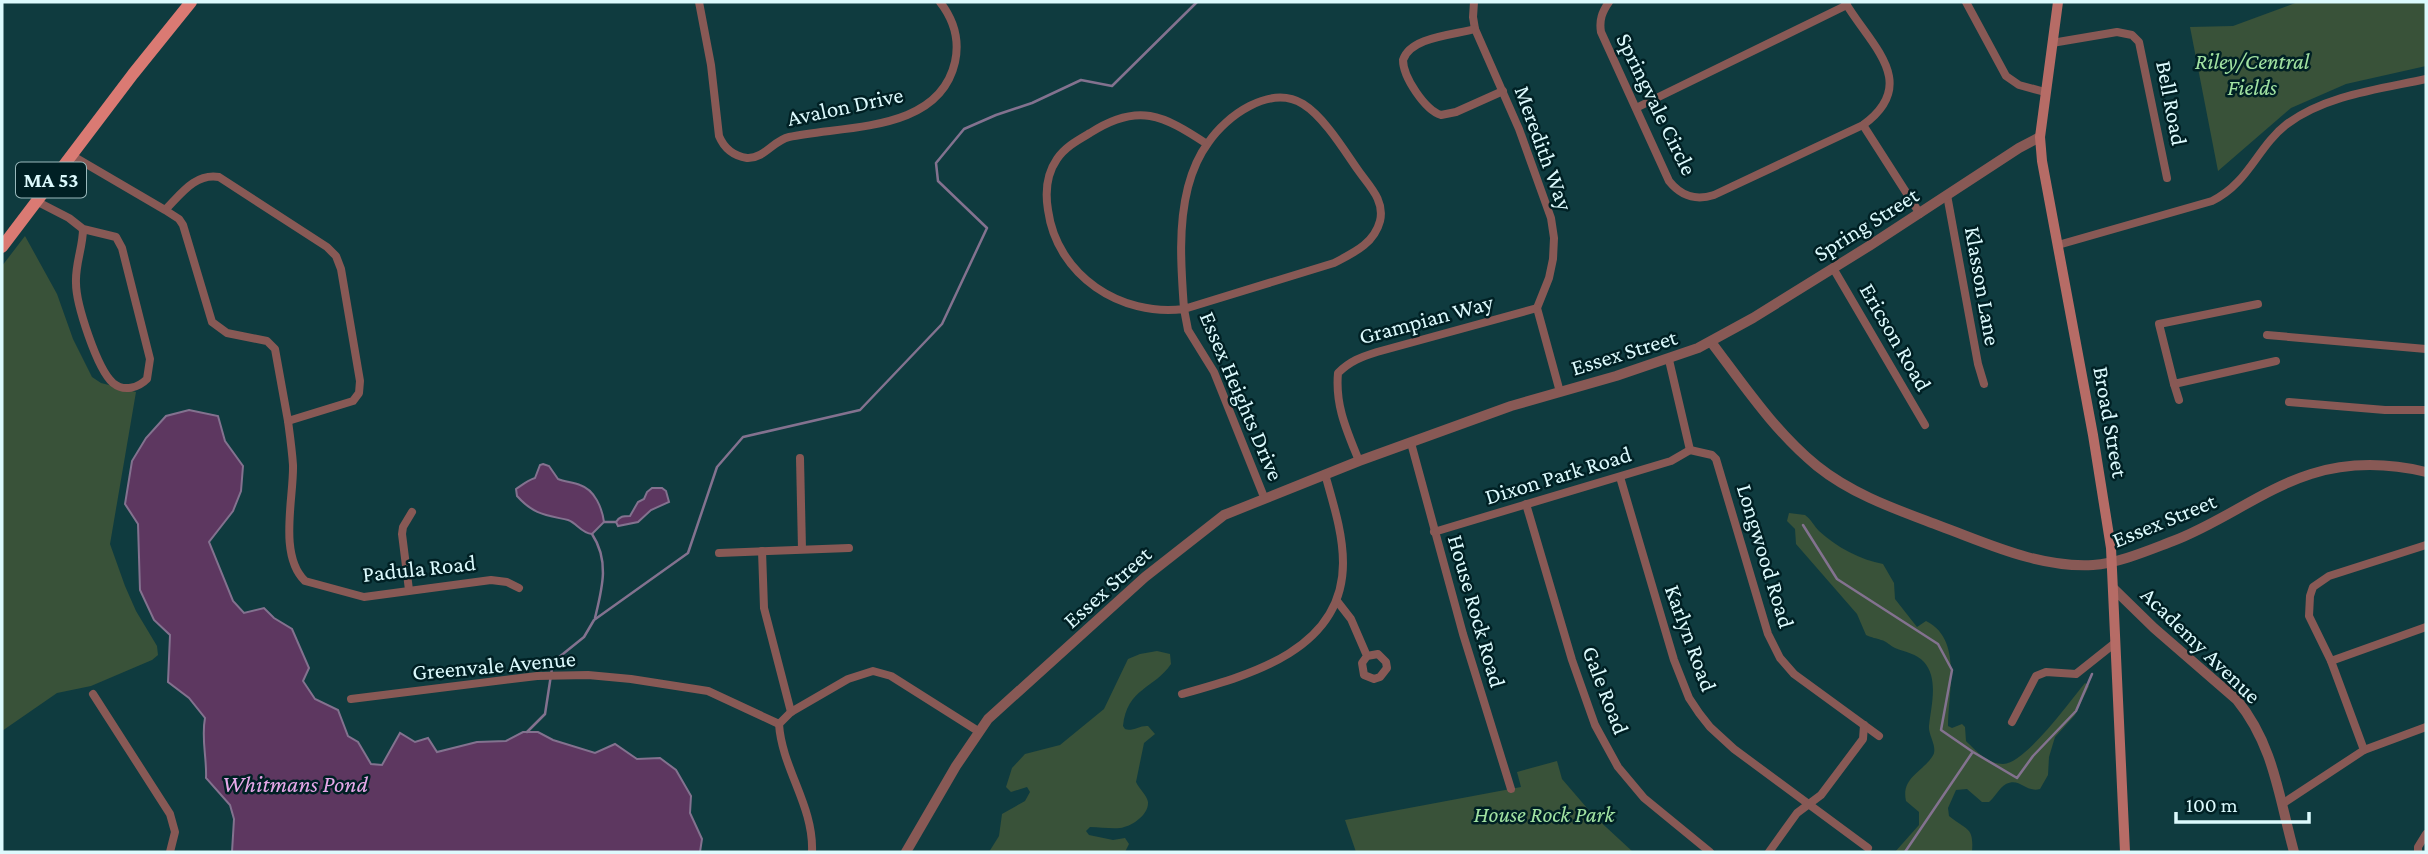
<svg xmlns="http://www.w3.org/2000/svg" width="2428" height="854" viewBox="0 0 2428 854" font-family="'Crimson Pro',serif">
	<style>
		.green { fill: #395239 }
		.water { fill: #5d3760; stroke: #83728f; stroke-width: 2 }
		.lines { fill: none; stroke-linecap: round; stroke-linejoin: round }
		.stream { stroke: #83728f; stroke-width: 2.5 }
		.minor { stroke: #885955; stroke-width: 8 }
		.tertiary { stroke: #885955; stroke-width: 10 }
		.secondary { stroke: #b66c66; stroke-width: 10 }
		.primary { stroke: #da7a73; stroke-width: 12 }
		.labels { text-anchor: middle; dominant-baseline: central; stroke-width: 5; stroke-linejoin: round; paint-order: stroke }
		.shield { fill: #002024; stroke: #9ab9bc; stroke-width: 2 }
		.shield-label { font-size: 21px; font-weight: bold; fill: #dcfafd }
		.park-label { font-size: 23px; font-style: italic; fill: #a1e3a2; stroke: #002024 }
		.street-label { font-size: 23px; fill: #dcfafd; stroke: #002024 }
		.water-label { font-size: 24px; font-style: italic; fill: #e6a8e9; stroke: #002024 }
	</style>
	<rect width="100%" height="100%" fill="#0f3b3f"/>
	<!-- green -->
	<g class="green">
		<polygon points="2298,2 2426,2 2426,66 2346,84 2291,108 2218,171 2190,27 2233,26"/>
		<polygon points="25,236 57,294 73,339 92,377 101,383 136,392 110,544 125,586 136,611 157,646 158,655 152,660 91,686 57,693 2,731 2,266"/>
		<path d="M1789 513 1805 515C1811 519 1814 526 1819 531 1836 547 1861 560 1883 564L1894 583 1895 599 1917 627 1926 621C1963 639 1948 692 1948 726L1952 728 1962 724 1965 727 1966 741C1976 751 1988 764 2003 764 2025 764 2070 701 2085 683L2089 686 2075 715 2055 737 2049 757 2048 775 2040 789C2026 793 2020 777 2006 784 1999 788 1995 797 1989 802H1982L1967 789 1956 790 1948 808 1949 816C1967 831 1974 826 1972 852H1895L1919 825V812L1906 801C1901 778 1921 773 1932 757 1939 748 1928 736 1929 726 1931 706 1939 679 1924 662 1917 654 1905 652 1895 648 1890 646 1887 641 1881 640 1876 638 1872 638 1866 635L1857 614 1796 544 1795 529 1787 521Z"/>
		<path d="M1157 651 1170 654 1171 664C1154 689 1127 688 1123 726L1125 729C1132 732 1140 725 1148 726L1155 734 1144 743 1136 782C1139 789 1147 795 1148 802 1149 815 1131 827 1120 828 1111 829 1100 827 1090 827L1086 831 1089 835 1113 840 1125 838 1129 844 1125 852H989L999 836 1002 814 1025 801 1030 792 1027 787 1011 792 1006 787 1012 768 1025 754 1060 745 1104 709 1128 659 1140 654Z"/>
		<polygon points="1557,761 1562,779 1593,815 1633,852 1356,852 1345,820 1521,787 1517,772"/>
	</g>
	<!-- water -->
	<g class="water">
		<path d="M189 410 218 416 225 441 243 466 241 491 233 511 209 542 233 601 244 613 264 608 274 618 292 629 309 668 303 681 315 699 338 710 348 736 358 742 371 764 382 765 400 733 415 742 428 738 437 752 477 742 506 741 523 732H538L553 740 595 753 615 744 637 759 660 758 676 770 691 796 690 813 702 839 700 852H232L234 819 230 805 206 778C207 758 201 739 205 718L189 698 168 682 170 635 154 620 140 590 138 524 125 504 132 461 146 438 166 416Z"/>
		<path d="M543 464 549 466 558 479C565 482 573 482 580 485 595 490 602 508 604 522L592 534C581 533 577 523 568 520 546 515 534 515 517 496L516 489C522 485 528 480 535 478L540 465Z"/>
		<path d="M652 488H662L666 491 669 502 651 510 638 522 618 526 616 522C620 516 623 516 630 516L638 502 644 499 647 492Z"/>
	</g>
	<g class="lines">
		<!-- stream -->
		<g class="stream">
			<polyline points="604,522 616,522"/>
			<polyline points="1803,525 1837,579 1938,644 1952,670 1941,730 1973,752 2017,778 2033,756 2076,711 2092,674"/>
			<path d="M592 534C610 561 602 589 595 618"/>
			<polyline points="527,732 545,714 553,662 584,637 594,620 688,553 717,467 743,437 860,410 942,324 987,228 938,181 936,163 964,129 996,115 1032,103 1081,80 1112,86 1197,2"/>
			<polyline points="1905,852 1972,753"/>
		</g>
		<!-- minor -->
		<g class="minor">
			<path d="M699 2 711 65 719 136C724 148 734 156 747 158 764 159 774 140 789 137 844 125 939 133 955 62 960 39 954 20 940 2"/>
			<polyline points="1474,2 1473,17 1475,29 1519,129 1551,218 1554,238 1553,259 1549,278 1537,308 1560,392"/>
			<path d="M1609 2C1602 12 1599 20 1601 32L1669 181C1681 196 1695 201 1714 195L1863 125C1921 83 1870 45 1845 2"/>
			<polyline points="1966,2 2006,76 2019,85 2045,92"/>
			<path d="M1475 29C1453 35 1410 37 1403 60 1403 77 1425 110 1441 115L1456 112 1503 91"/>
			<polyline points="2052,43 2117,32 2132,35 2139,42 2167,178"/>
			<polyline points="1636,108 1847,5"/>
			<polyline points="1863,125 1920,214"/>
			<path d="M1207 144C1163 115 1138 102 1090 133 1078 140 1065 147 1057 159 1046 175 1045 192 1048 210 1057 276 1121 317 1184 309 1181 268 1178 226 1188 187 1192 172 1199 155 1208 143 1226 116 1270 84 1303 104 1324 117 1344 150 1358 170 1369 186 1385 200 1380 221 1374 244 1353 253 1334 263L1184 309 1188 330 1214 372 1264 497"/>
			<path d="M71 155 165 210C181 194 195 173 219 177L327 247 336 256 341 269 360 381 359 393 353 401 288 421 275 349 267 341 227 333 212 322 183 225 179 219 165 210"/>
			<polyline points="1947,195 1978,364 1984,384"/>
			<path d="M36 201 69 218 83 229C83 247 75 264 76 283 76 304 97 369 113 383 124 392 138 388 147 379L150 359 122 248 116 237 83 229"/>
			<path d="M2058 245 2212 201C2249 183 2257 147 2287 124 2326 95 2380 89 2426 79"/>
			<polyline points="1833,268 1925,425"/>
			<polyline points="2258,304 2159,324 2174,384 2276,361"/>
			<polyline points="2267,335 2426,349"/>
			<polyline points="1669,360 1690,450"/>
			<polyline points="2174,384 2179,400"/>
			<polyline points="2289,402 2385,410 2426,410"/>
			<path d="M288 421C290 436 292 450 293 465 294 497 278 555 305 581L364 597 491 580 507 582 519 588"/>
			<polyline points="1411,443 1463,634 1511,789"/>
			<polyline points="1690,450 1712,455 1716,459 1768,634 1780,658 1794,674 1879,736"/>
			<polyline points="800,458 802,549"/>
			<path d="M1359 461C1347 431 1335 406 1338 373 1350 361 1361 357 1377 352L1537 308"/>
			<polyline points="1620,477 1674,660 1689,698 1699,713 1710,727 1734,749 1868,848"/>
			<polyline points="1526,504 1572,660 1595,725 1618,767 1644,798 1710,852"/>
			<polyline points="1434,532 1671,461 1690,450"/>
			<polyline points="762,551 764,608 791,712"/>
			<polyline points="719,553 849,548"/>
			<polyline points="409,590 402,534 403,527 412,512"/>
			<polyline points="1337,601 1351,619 1367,656 1378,654 1386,662 1387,668 1380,677 1374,679 1364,675 1362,663 1367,656"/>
			<polyline points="2331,661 2426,627"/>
			<polyline points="93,694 170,814 175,832 170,852"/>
			<path d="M1182 694C1250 675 1343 650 1343 563 1343 533 1333 503 1325 474"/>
			<polyline points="351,699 537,676 588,675 631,679 708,691 779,724 791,712 848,679 873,671 891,676 978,731"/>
			<polyline points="2012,722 2036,676 2046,672 2076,674 2115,643"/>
			<path d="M779 724C782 769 814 806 812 852"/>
			<polyline points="2364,750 2331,661 2309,616 2310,596 2313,587 2329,576 2426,545"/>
			<polyline points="2282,804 2364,750 2426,727"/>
			<polyline points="1769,852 1797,813 1821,795 1863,739 1864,725"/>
			<polyline points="2418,852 2418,847 2426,834"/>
		</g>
		<!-- tertiary -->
		<g class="tertiary">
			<path d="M1711 342C1743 384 1775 432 1817 466 1853 495 1898 510 1940 526 1989 544 2039 568 2093 565 2119 563 2149 550 2173 541 2221 523 2263 489 2311 474 2349 462 2388 463 2426 472"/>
			<path d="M2114 589 2154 628 2237 700C2274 745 2279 798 2294 852"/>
			<polyline points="906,852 956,766 988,719 1145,577 1224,515 1359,461 1511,406 1616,376 1698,348 1753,318 1869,246 2019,148 2040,137"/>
		</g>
		<!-- secondary -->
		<polyline class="secondary" points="2058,2 2040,137 2042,161 2093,435 2111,548 2125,852"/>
		<!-- primary -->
		<polyline class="primary" points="2,247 133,74 191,2"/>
	</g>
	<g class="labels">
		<!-- shield labels -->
		<rect class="shield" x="16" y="162.5" width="70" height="35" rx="5"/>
		<g class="shield-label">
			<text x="51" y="180">MA 53</text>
		</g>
		<!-- park labels -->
		<g class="park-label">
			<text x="2252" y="61">Riley/Central<tspan x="2252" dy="26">Fields</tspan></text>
			<text x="1544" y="814">House Rock Park</text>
		</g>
		<!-- street labels -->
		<g class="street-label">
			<text transform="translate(2172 103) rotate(79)">Bell Road</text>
			<text transform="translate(1657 104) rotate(64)">Springvale Circle</text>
			<text transform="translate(845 106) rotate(-12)">Avalon Drive</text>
			<text transform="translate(1544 148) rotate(70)">Meredith Way</text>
			<text transform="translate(1866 224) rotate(-32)">Spring Street</text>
			<text transform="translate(1983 286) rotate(80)">Klasson Lane</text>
			<text transform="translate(1426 319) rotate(-15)">Grampian Way</text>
			<text transform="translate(1896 337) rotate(60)">Ericson Road</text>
			<text transform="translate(1624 352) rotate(-17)">Essex Street</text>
			<text transform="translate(1242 396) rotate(67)">Essex Heights Drive</text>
			<text transform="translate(2111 422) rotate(80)">Broad Street</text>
			<text transform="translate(1558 475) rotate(-17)">Dixon Park Road</text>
			<text transform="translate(2164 520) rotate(-22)">Essex Street</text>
			<text transform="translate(1766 556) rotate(73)">Longwood Road</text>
			<text transform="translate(419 568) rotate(-6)">Padula Road</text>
			<text transform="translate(1107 587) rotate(-42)">Essex Street</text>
			<text transform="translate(1477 611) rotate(74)">House Rock Road</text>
			<text transform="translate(1691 638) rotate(70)">Karlyn Road</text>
			<text transform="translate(2201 645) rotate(44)">Academy Avenue</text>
			<text transform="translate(494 665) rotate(-5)">Greenvale Avenue</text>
			<text transform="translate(1606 690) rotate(69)">Gale Road</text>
		</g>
		<!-- water labels -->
		<g class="water-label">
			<text x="295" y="783">Whitmans Pond</text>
		</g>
	</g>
	<!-- border -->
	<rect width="2428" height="854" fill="none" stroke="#dcfafd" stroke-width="7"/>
	<!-- scale -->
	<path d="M2176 812v10h133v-10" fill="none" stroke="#dcfafd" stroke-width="3.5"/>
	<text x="2186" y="812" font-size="21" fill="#dcfafd" stroke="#002024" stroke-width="5" paint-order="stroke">100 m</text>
</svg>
